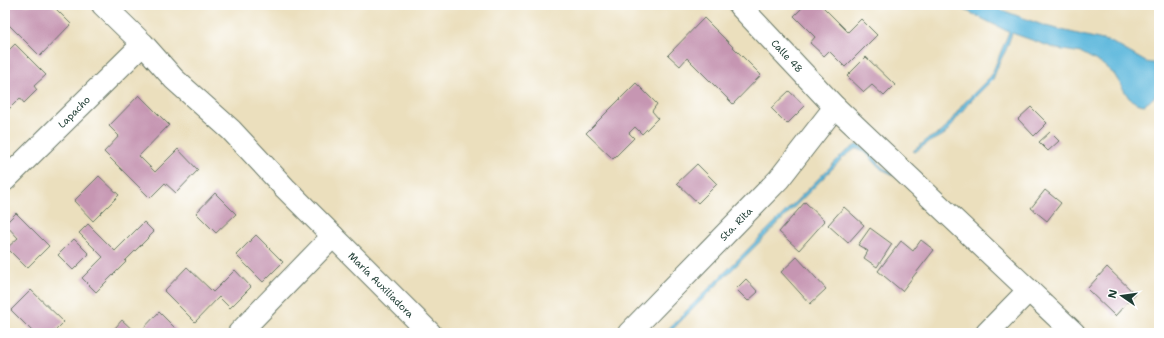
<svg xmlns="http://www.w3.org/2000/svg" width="1164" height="338" viewBox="0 0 1164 338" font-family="'Shantell Sans',sans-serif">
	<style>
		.water { fill: #60b9dd; stroke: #407b88 }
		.building { fill: #c696b2 }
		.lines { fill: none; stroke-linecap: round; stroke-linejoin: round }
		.street-casing { stroke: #667664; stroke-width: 24 }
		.street { stroke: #fff; stroke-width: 22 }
		.labels { text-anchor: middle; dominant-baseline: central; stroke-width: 4; stroke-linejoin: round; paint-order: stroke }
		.street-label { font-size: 10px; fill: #1f3d34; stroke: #fff }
	</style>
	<rect width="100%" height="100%" fill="#fff"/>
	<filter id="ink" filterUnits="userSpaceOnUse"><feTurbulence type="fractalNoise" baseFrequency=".025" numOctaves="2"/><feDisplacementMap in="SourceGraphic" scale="8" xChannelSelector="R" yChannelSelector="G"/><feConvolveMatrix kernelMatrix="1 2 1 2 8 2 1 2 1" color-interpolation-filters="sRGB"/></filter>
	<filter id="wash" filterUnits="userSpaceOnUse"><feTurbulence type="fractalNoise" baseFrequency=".012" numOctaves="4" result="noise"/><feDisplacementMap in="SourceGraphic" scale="16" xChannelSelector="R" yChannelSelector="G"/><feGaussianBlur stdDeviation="0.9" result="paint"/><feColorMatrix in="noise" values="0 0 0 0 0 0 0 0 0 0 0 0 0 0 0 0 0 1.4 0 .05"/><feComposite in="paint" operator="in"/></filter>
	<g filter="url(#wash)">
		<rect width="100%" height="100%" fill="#ebdfbd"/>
		<!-- water -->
		<g class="water">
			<polygon points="955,5 988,5 1045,26 1111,42 1146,62 1159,64 1159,92 1150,101 1144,105 1136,103 1129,98 1114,74 1102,64 1082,53 1057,49 1012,33 1006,50 1000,61 993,79 967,105 945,134 929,142 915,152 913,151 928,139 943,131 964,103 991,76 1009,32"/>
			<polygon points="856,145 860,145 874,157 882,167 891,172 894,175 881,169 868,155 860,149 855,149 845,156 669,333 664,333 843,154"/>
		</g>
		<g id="blocks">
			<!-- building -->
			<g class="building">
				<polygon points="5,5 52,5 71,24 40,56 5,21"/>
				<polygon points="805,5 821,5 848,32 861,19 877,35 845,67 829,51 824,56 810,43 815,37 794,16"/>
				<polygon points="704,18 761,75 733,104 687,58 680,66 668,55"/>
				<polygon points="15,44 46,75 34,86 37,90 24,103 20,98 5,113 5,54"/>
				<polygon points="866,57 895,85 884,96 872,85 864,92 847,76"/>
				<polygon points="636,83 657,104 652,111 658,118 642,134 635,127 629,133 634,138 613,159 586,133"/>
				<polygon points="789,91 805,106 787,124 771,108"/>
				<polygon points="139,95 169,125 139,156 155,172 178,149 198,170 176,193 165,183 150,198 104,152 119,136 109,126"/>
				<polygon points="1031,107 1047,123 1034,136 1018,119"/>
				<polygon points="1050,132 1059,141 1048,151 1039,142"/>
				<polygon points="697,164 717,184 698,203 677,183"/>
				<polygon points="99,176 119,195 93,221 74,201"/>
				<polygon points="1045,190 1061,203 1047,221 1031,208"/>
				<polygon points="215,193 236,214 216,233 196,213"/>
				<polygon points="805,202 825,221 799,250 779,232"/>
				<polygon points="844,207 864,225 848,243 828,225"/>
				<polygon points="16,213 49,246 27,268 7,248 18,238 5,224"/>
				<polygon points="144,222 154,232 125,261 126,262 96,292 82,278 103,257 79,233 88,224 115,251"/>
				<polygon points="870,228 892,244 877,267 864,258 868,251 858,245"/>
				<polygon points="256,235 283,262 263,282 236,255"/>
				<polygon points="74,239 89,254 73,270 58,255"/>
				<polygon points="921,240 934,250 902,291 878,271 901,241 913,251"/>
				<polygon points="797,257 826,289 810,304 781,272"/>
				<polygon points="187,267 213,292 235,270 251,287 230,308 219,297 195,322 164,291"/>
				<polygon points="1107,267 1135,294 1115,316 1087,289"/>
				<polygon points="746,279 758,292 748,301 736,289"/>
				<polygon points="31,290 64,322 53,333 34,333 11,310"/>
				<polygon points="159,312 180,333 139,333"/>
				<polygon points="122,320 136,333 109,333 115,328"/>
			</g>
		</g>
	</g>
	<g filter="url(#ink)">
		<use href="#blocks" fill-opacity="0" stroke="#667664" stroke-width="1"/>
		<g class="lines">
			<!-- street casing -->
			<g class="street-casing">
				<g id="street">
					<polyline points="103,5 143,44 174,79 231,130 285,188 333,236 239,333"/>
					<polyline points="739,5 835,107 1074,333"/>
					<polyline points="5,180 143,44"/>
					<polyline points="333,236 430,333"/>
					<polyline points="629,333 779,179 835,107"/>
					<polyline points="987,333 1029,290"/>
				</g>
			</g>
			<!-- street -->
			<use href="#street" class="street"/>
		</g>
	</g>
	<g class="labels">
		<!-- street labels -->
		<g class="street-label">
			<text transform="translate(787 56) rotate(47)">Calle 48</text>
			<text transform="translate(74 112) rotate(-45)">Lapacho</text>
			<text transform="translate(736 224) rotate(-46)">Sta. Rita</text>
			<text transform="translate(381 285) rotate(45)">María Auxiliadora</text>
		</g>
	</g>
	<!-- margin -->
	<rect width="1164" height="338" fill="none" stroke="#fff" stroke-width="20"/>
	<!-- north arrow -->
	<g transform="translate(1122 296) rotate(283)" stroke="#ffffff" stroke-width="3" paint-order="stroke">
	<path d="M0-3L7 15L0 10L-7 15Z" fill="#1f3d34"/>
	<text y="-6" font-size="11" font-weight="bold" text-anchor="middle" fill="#1f3d34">N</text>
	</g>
</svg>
